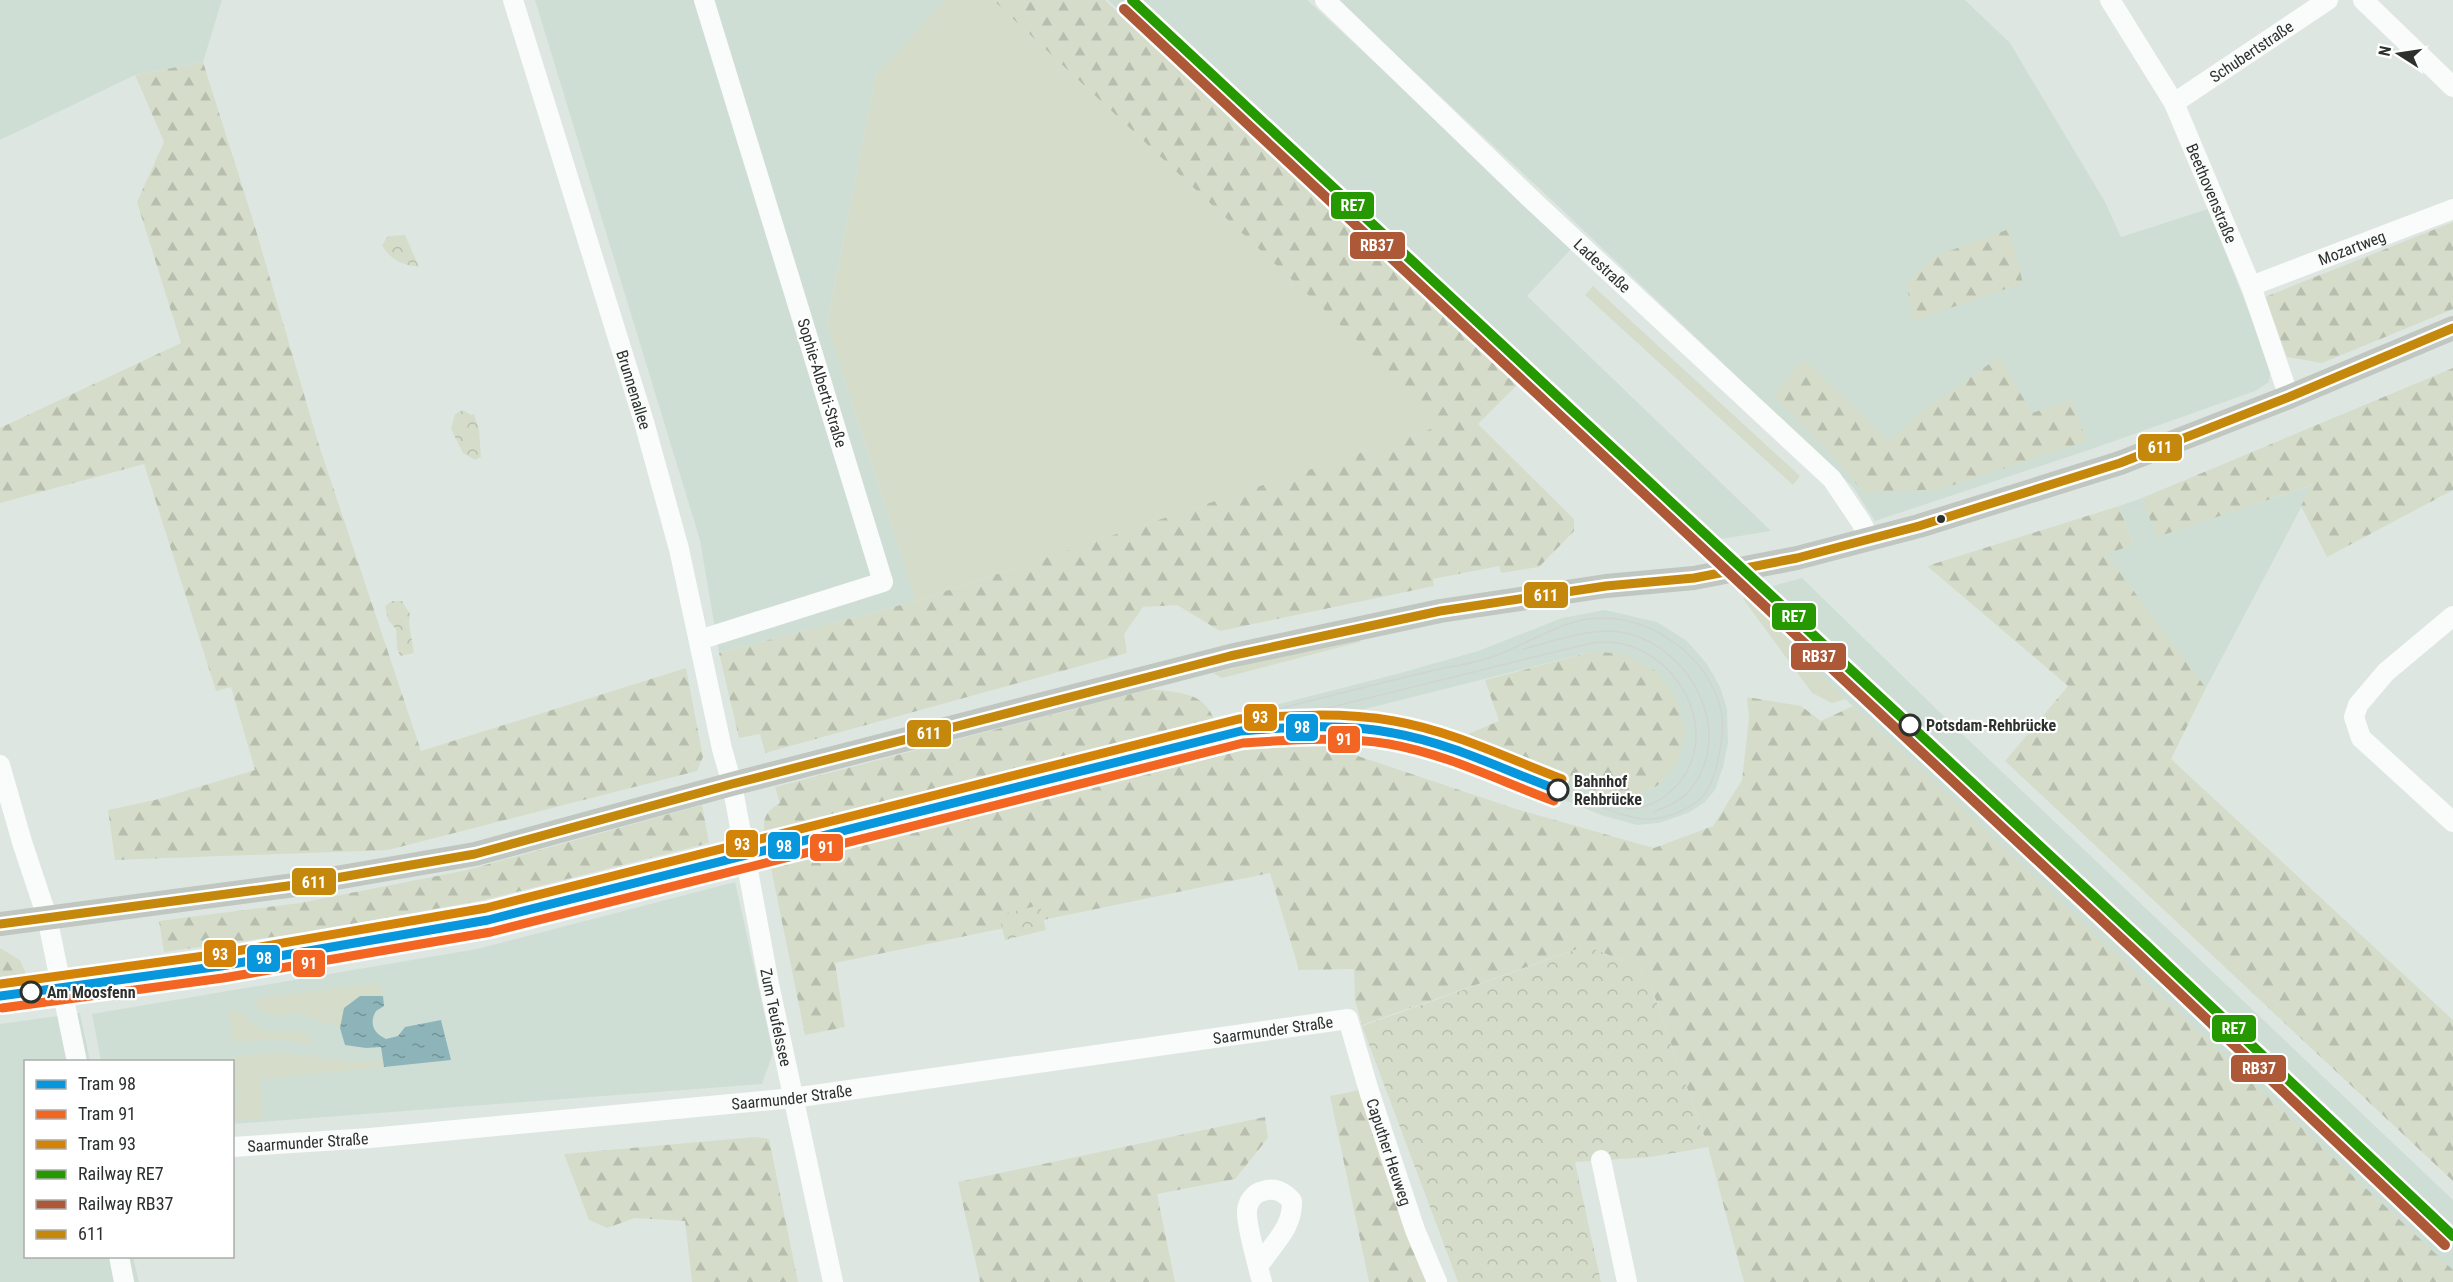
<svg xmlns="http://www.w3.org/2000/svg" width="2453" height="1282" viewBox="0 0 2453 1282" font-family="'Roboto Condensed',sans-serif">
	<style>
		.built { fill: #ceded5; fill-rule: evenodd }
		.grass { fill: #d5ddca }
		.forest { fill: url(#forest-firs) }
		.park { fill: url(#park-crowns) }
		.water { fill: url(#water-ripples) }
		.lines { fill: none; stroke-linecap: round; stroke-linejoin: round }
		.minor { stroke: #fafbfb; stroke-width: 20 }
		.major { stroke: #c0c6c0; stroke-width: 24 }
		.tram { stroke: #d0d3d2; stroke-width: 1.5 }
		.bus-1-casing { stroke: #fff; stroke-width: 14 }
		.bus-1 { stroke: #c4890c; stroke-width: 9 }
		.rail-1-casing { stroke: #fff; stroke-width: 15 }
		.rail-2-casing { stroke: #fff; stroke-width: 15 }
		.rail-1 { stroke: #269900; stroke-width: 10 }
		.rail-2 { stroke: #ad5937; stroke-width: 10 }
		.tram-1-casing { stroke: #fff; stroke-width: 14 }
		.tram-2-casing { stroke: #fff; stroke-width: 14 }
		.tram-3-casing { stroke: #fff; stroke-width: 14 }
		.tram-1 { stroke: #0896dd; stroke-width: 9 }
		.tram-2 { stroke: #f26522; stroke-width: 9 }
		.tram-3 { stroke: #d48309; stroke-width: 9 }
		.bus-dot { fill: #2c312e; stroke: #fff; stroke-width: 2 }
		.stop-dot { fill: #fff; stroke: #2c312e; stroke-width: 3 }
		.labels { text-anchor: middle; dominant-baseline: central; stroke-width: 4.5; stroke-linejoin: round; paint-order: stroke }
		.street-label { font-size: 16px; fill: #2c312e; stroke: #fff }
		.stop-label { font-size: 16px; font-weight: bold; fill: #2c312e; stroke: #fff; text-anchor: start }
		.line-badge { stroke: #fff; stroke-width: 2 }
		.badge-label { font-size: 16px; text-anchor: middle; font-weight: bold; fill: #fff }
	</style>
	<defs>
		<pattern id="forest-firs" width="22" height="20" patternUnits="userSpaceOnUse" patternTransform="scale(1.5)"><rect width="22" height="20" fill="#d5ddca"/><path d="M5 1l3.5 6h-7zM16 11l3.5 6h-7z" fill="#b7beae"/></pattern>
		<pattern id="park-crowns" width="20" height="18" patternUnits="userSpaceOnUse" patternTransform="scale(1.5)"><rect width="20" height="18" fill="#d5ddca"/><path d="M2 6a3 3 0 1 1 6 0M12 15a3 3 0 1 1 6 0" fill="none" stroke="#b7beae"/></pattern>
		<pattern id="water-ripples" width="26" height="14" patternUnits="userSpaceOnUse" patternTransform="scale(1.5)"><rect width="26" height="14" fill="#8db5b9"/><path d="M2 4q2-2 4 0t4 0M15 11q2-2 4 0t4 0" fill="none" stroke="#739497"/></pattern>
	</defs>
	<rect width="100%" height="100%" fill="#dee6e2"/>
	<!-- built -->
	<g class="built">
		<polygon points="0,0 222,0 203,62 135,75 0,140"/>
		<polygon points="535,0 946,0 876,75 827,324 916,601 719,653 700,540"/>
		<polygon points="1108,0 1307,0 1574,246 1527,296 1771,531 1690,544"/>
		<polygon points="1337,0 1965,0 2010,43 2105,202 2121,237 2208,209 2271,367 2269,382 2255,391 2092,449 1875,521 1853,487 1557,205"/>
		<polygon points="2313,485 2206,688 2105,554 2133,545 2119,506 2142,498 2157,536"/>
		<polygon points="1802,578 1958,730 2453,1200 2453,1271 1840,694 1784,637 1747,593"/>
		<path d="M1605 610 1657 622 1687 641 1707 664 1720 687 1727 709 1728 743 1723 767 1715 790 1704 803 1688 813 1659 823 1637 825 1601 815 1473 762 1401 741 1338 734 1288 735 769 858 765 835 1397 674 1478 651 1562 618ZM1595 651 1678 762 1657 786 1627 798 1470 742 1404 725 1337 716Z"/>
		<polygon points="735,882 773,1053 762,1084 233,1124 232,1062 101,1061 92,1014 477,949"/>
		<polygon points="80,1013 90,1061 26,1062 26,1256 133,1257 139,1282 0,1282 0,1024"/>
	</g>
	<!-- grass -->
	<g class="grass">
		<polygon points="946,0 993,0 1447,424 916,601 827,324 876,75"/>
		<polygon points="1593,286 1800,476 1793,485 1585,295"/>
		<polygon points="1747,593 1784,637 1845,699 1832,703 1812,693 1744,600 1743,595"/>
		<polygon points="1359,637 1360,642 1222,678 1213,673"/>
		<polygon points="380,983 383,996 360,996 345,1007 340,1028 301,1014 270,1016 251,1003 264,997"/>
		<polygon points="236,1009 264,1031 304,1032 315,1044 273,1039 232,1042 229,1011"/>
		<polygon points="278,1052 356,1062 383,1061 384,1067 260,1079 263,1118 233,1120 233,1108 238,1107 233,1057"/>
	</g>
	<!-- forest -->
	<g class="forest">
		<polygon points="993,0 1105,0 1517,385 1478,424 1574,519 1574,531 1539,567 1501,573 1499,566 1433,579 1434,586 1220,631 1177,605 1143,607 1124,634 1127,653 765,753 760,734 739,738 719,653 916,601 1446,424"/>
		<polygon points="203,62 252,217 318,442 421,751 686,668 703,757 697,771 388,850 115,860 108,810 155,800 255,770 231,687 216,691 144,464 0,503 0,428 181,343 137,202 164,142 135,75"/>
		<polygon points="2453,222 2453,309 2322,363 2287,357 2265,297"/>
		<polygon points="2009,229 2023,283 1912,321 1907,283 1933,257"/>
		<polygon points="1999,357 2032,413 2071,400 2087,441 1941,489 1864,493 1832,454 1773,395 1804,359 1888,441 1921,412"/>
		<polygon points="2453,368 2453,490 2327,557 2301,506 2312,485 2157,537 2142,498"/>
		<polygon points="2119,506 2133,545 2106,554 2206,688 2171,759 2453,1020 2453,1181 2005,761 2068,686 1927,566"/>
		<polygon points="1595,651 1626,655 1656,671 1676,698 1685,733 1678,762 1657,786 1627,798 1590,790 1470,742 1468,734 1499,721 1485,680"/>
		<path d="M1150 689C1178 693 1203 690 1215 721L765 835C762 819 765 812 780 803L775 787Z"/>
		<polygon points="1747,697 1801,706 1821,721 1853,706 2453,1270 2453,1282 1744,1282 1708,1147 1649,981 1634,965 1586,946 1362,1025 1355,1000 1354,969 1299,970 1270,873 835,963 845,1027 805,1035 769,858 1288,735 1328,746 1516,809 1654,848 1713,826 1742,780 1749,718"/>
		<polygon points="702,805 709,843 484,900 308,932 164,952 159,921 300,903 467,870"/>
		<polygon points="0,948 20,960 26,974 0,978"/>
		<polygon points="1360,1090 1430,1282 1369,1282 1330,1096"/>
		<polygon points="1265,1117 1268,1138 1235,1179 1157,1194 1175,1282 980,1282 958,1182"/>
		<polygon points="755,1137 769,1139 798,1282 692,1282 685,1221 635,1218 607,1228 589,1220 564,1154"/>
	</g>
	<!-- park -->
	<g class="park">
		<path d="M405 235 419 267C402 265 390 260 382 245L388 236Z"/>
		<polygon points="463,410 471,415 474,414 479,429 481,457 475,460 463,453 451,429 455,414"/>
		<polygon points="392,601 402,601 410,614 409,624 414,653 400,656 397,648 396,629 388,620 385,606"/>
		<polygon points="1040,905 1046,930 1005,940 999,915"/>
		<polygon points="1586,946 1634,965 1649,981 1708,1147 1651,1157 1575,1162 1601,1282 1458,1282 1362,1026"/>
	</g>
	<!-- water -->
	<path class="water" d="M360 996H383L384 1006 376 1011C369 1023 373 1033 386 1039L398 1036 405 1027 441 1020 451 1060 384 1067 381 1047 366 1048 345 1045 340 1028 344 1008Z"/>
	<g class="lines">
		<!-- minor -->
		<g class="minor">
			<path id="s1" d="M513 0 644 422 679 549 722 749 732 784 769 984 833 1282"/>
			<path id="s2" d="M1325 0 1531 199 1832 479 1861 522 1870 540"/>
			<path id="s3" d="M2110 0 2174 103 2251 286 2289 397"/>
			<polyline points="2363,0 2453,87"/>
			<path id="s4" d="M2174 103 2328 0"/>
			<path id="s5" d="M2251 286 2453 209"/>
			<polyline points="2453,616 2386,672 2358,705 2354,717 2361,738 2453,822"/>
			<polyline points="699,640 883,582 704,0"/>
			<polyline points="0,765 22,842 47,917 77,1062"/>
			<path id="s6" d="M232 1147 370 1138 793 1098 1348 1019 1369 1091 1415 1230 1437 1282"/>
			<polyline points="1601,1160 1627,1282"/>
			<polyline points="119,1256 124,1282"/>
			<path d="M1258 1267C1272 1244 1293 1229 1292 1201 1284 1192 1275 1187 1263 1191 1254 1193 1247 1202 1247 1212 1246 1225 1258 1266 1262 1282"/>
		</g>
		<!-- major -->
		<polyline class="major" points="0,924 295,885 475,854 732,784 1230,656 1440,611 1606,586 1694,578 1797,558 1919,526 2120,463 2289,397 2453,328"/>
		<!-- tram -->
		<g class="tram">
			<path d="M1523 649C1555 641 1593 626 1626 633 1692 648 1737 735 1689 791 1681 801 1666 807 1654 812"/>
			<path d="M1250 716C1309 701 1368 686 1427 672 1450 666 1475 664 1497 655 1530 643 1563 619 1600 618 1654 617 1708 657 1721 710 1726 732 1717 785 1699 800 1688 809 1668 818 1653 819 1625 821 1585 799 1558 790"/>
			<path d="M1214 736 1579 646C1586 645 1594 642 1602 642 1676 640 1730 737 1671 791 1657 804 1644 808 1626 809"/>
		</g>
		<!-- bus-1 casing -->
		<g class="bus-1-casing">
			<polyline id="bus-1" points="0,924 295,885 475,854 732,784 1230,656 1440,611 1606,586 1694,578 1797,558 1919,526 2120,463 2289,397 2453,328"/>
		</g>
		<!-- bus-1 -->
		<use href="#bus-1" class="bus-1"/>
		<!-- rail-1 casing -->
		<g class="rail-1-casing">
			<polyline id="rail-1" points="1132,0 2146,945 2453,1236"/>
		</g>
		<!-- rail-2 casing -->
		<g class="rail-2-casing">
			<polyline id="rail-2" points="1124,9 2138,954 2445,1245"/>
		</g>
		<!-- rail-1 -->
		<use href="#rail-1" class="rail-1"/>
		<!-- rail-2 -->
		<use href="#rail-2" class="rail-2"/>
		<!-- tram-1 casing -->
		<g class="tram-1-casing">
			<path id="tram-1" d="M0 996 221 966 488 920 1241 731C1291 727 1343 723 1393 733 1450 743 1504 770 1558 790"/>
		</g>
		<!-- tram-2 casing -->
		<g class="tram-2-casing">
			<path id="tram-2" d="M2 1008 223 978 491 932 1243 743C1292 740 1341 736 1389 744 1446 754 1500 781 1554 801"/>
		</g>
		<!-- tram-3 casing -->
		<g class="tram-3-casing">
			<path id="tram-3" d="M0 984 219 954 486 908 1239 719C1291 715 1343 712 1394 721 1452 731 1507 758 1562 779"/>
		</g>
		<!-- tram-1 -->
		<use href="#tram-1" class="tram-1"/>
		<!-- tram-2 -->
		<use href="#tram-2" class="tram-2"/>
		<!-- tram-3 -->
		<use href="#tram-3" class="tram-3"/>
	</g>
	<!-- markers -->
	<circle class="bus-dot" cx="1941" cy="519" r="5"/>
	<g class="stop-dot">
		<circle cx="1910" cy="725" r="10"/>
		<circle cx="1558" cy="790" r="10"/>
		<circle cx="31" cy="992" r="10"/>
	</g>
	<g class="labels">
		<!-- street labels -->
		<g class="street-label">
			<text stroke="none"><textPath href="#s4" startOffset="93">Schubertstraße</textPath></text>
			<text stroke="none"><textPath href="#s3" startOffset="219">Beethovenstraße</textPath></text>
			<text stroke="none"><textPath href="#s5" startOffset="108">Mozartweg</textPath></text>
			<text stroke="none"><textPath href="#s2" startOffset="384">Ladestraße</textPath></text>
			<text transform="translate(822 383) rotate(73)">Sophie-Alberti-Straße</text>
			<text stroke="none"><textPath href="#s1" startOffset="408">Brunnenallee</textPath></text>
			<text stroke="none"><textPath href="#s1" startOffset="1052">Zum Teufelssee</textPath></text>
			<text stroke="none"><textPath href="#s6" startOffset="1048">Saarmunder Straße</textPath></text>
			<text stroke="none"><textPath href="#s6" startOffset="562">Saarmunder Straße</textPath></text>
			<text stroke="none"><textPath href="#s6" startOffset="76">Saarmunder Straße</textPath></text>
			<text stroke="none"><textPath href="#s6" startOffset="1263">Caputher Heuweg</textPath></text>
		</g>
		<!-- stop labels -->
		<g class="stop-label">
			<text x="1926" y="725">Potsdam-Rehbrücke</text>
			<text x="1574" y="781">Bahnhof<tspan x="1574" dy="18">Rehbrücke</tspan></text>
			<text x="47" y="992">Am Moosfenn</text>
		</g>
	</g>
	<g class="line-badge">
		<rect x="1330" y="191" width="45" height="29" rx="6" fill="#269900"/>
		<rect x="1349" y="231" width="57" height="29" rx="6" fill="#ad5937"/>
		<rect x="2137" y="433" width="46" height="29" rx="6" fill="#c4890c"/>
		<rect x="1523" y="581" width="46" height="28" rx="6" fill="#c4890c"/>
		<rect x="1771" y="602" width="46" height="29" rx="6" fill="#269900"/>
		<rect x="1790" y="642" width="57" height="29" rx="6" fill="#ad5937"/>
		<rect x="1243" y="703" width="35" height="29" rx="6" fill="#d48309"/>
		<rect x="1285" y="713" width="34" height="29" rx="6" fill="#0896dd"/>
		<rect x="906" y="719" width="46" height="29" rx="6" fill="#c4890c"/>
		<rect x="1327" y="725" width="34" height="29" rx="6" fill="#f26522"/>
		<rect x="725" y="829" width="34" height="29" rx="6" fill="#d48309"/>
		<rect x="767" y="831" width="34" height="29" rx="6" fill="#0896dd"/>
		<rect x="809" y="833" width="35" height="29" rx="6" fill="#f26522"/>
		<rect x="291" y="867" width="46" height="29" rx="6" fill="#c4890c"/>
		<rect x="203" y="939" width="34" height="29" rx="6" fill="#d48309"/>
		<rect x="246" y="944" width="35" height="29" rx="6" fill="#0896dd"/>
		<rect x="292" y="949" width="34" height="29" rx="6" fill="#f26522"/>
		<rect x="2211" y="1014" width="46" height="29" rx="6" fill="#269900"/>
		<rect x="2230" y="1054" width="57" height="29" rx="6" fill="#ad5937"/>
	</g>
	<g class="badge-label">
		<text x="1353" y="211">RE7</text>
		<text x="1377" y="251">RB37</text>
		<text x="2160" y="453">611</text>
		<text x="1546" y="601">611</text>
		<text x="1794" y="622">RE7</text>
		<text x="1819" y="662">RB37</text>
		<text x="1260" y="723">93</text>
		<text x="1302" y="733">98</text>
		<text x="929" y="739">611</text>
		<text x="1344" y="745">91</text>
		<text x="742" y="850">93</text>
		<text x="784" y="852">98</text>
		<text x="826" y="853">91</text>
		<text x="314" y="888">611</text>
		<text x="220" y="960">93</text>
		<text x="264" y="964">98</text>
		<text x="309" y="969">91</text>
		<text x="2234" y="1034">RE7</text>
		<text x="2259" y="1074">RB37</text>
	</g>
	<!-- legend -->
	<rect x="24" y="1060" width="210" height="198" fill="#ffffff" stroke="#abadab" stroke-width="1.5"/>
	<rect x="36" y="1080" width="30" height="9" fill="#0896dd" stroke="#abadab" stroke-width="1.5"/>
	<text x="78" y="1090" font-size="18" fill="#2c312e">Tram 98</text>
	<rect x="36" y="1110" width="30" height="9" fill="#f26522" stroke="#abadab" stroke-width="1.5"/>
	<text x="78" y="1120" font-size="18" fill="#2c312e">Tram 91</text>
	<rect x="36" y="1140" width="30" height="9" fill="#d48309" stroke="#abadab" stroke-width="1.5"/>
	<text x="78" y="1150" font-size="18" fill="#2c312e">Tram 93</text>
	<rect x="36" y="1170" width="30" height="9" fill="#269900" stroke="#abadab" stroke-width="1.5"/>
	<text x="78" y="1180" font-size="18" fill="#2c312e">Railway RE7</text>
	<rect x="36" y="1200" width="30" height="9" fill="#ad5937" stroke="#abadab" stroke-width="1.5"/>
	<text x="78" y="1210" font-size="18" fill="#2c312e">Railway RB37</text>
	<rect x="36" y="1230" width="30" height="9" fill="#c4890c" stroke="#abadab" stroke-width="1.5"/>
	<text x="78" y="1240" font-size="18" fill="#2c312e">611</text>
	<!-- north arrow -->
	<g transform="translate(2399 54) rotate(282)" stroke="#ffffff" stroke-width="4.5" paint-order="stroke">
	<path d="M0-4.5L10 22L0 15L-10 22Z" fill="#2c312e"/>
	<text y="-9" font-size="16" font-weight="bold" text-anchor="middle" fill="#2c312e">N</text>
	</g>
</svg>
